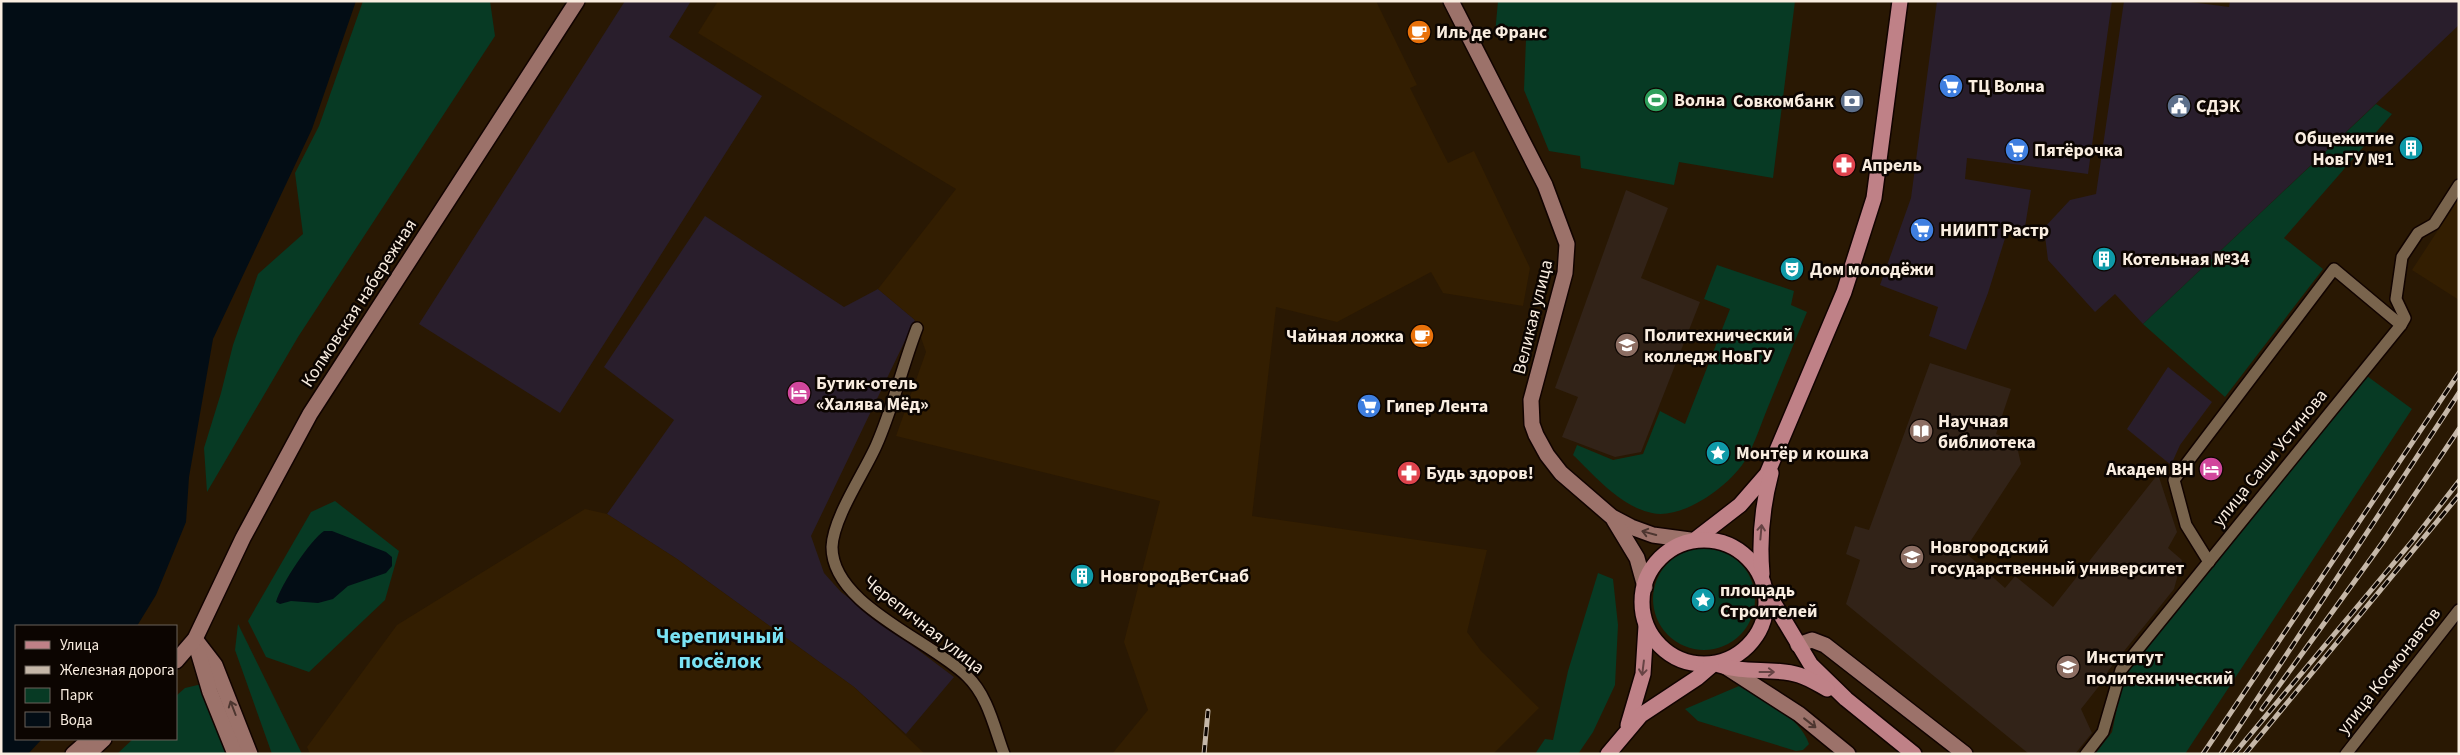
<svg xmlns="http://www.w3.org/2000/svg" width="2460" height="755" viewBox="0 0 2460 755" font-family="'Source Sans 3',sans-serif">
	<style>
		.commercial { fill: #291e2c }
		.built { fill: #331e01 }
		.education { fill: #322318 }
		.green { fill: #073a24 }
		.water { fill: #030d15 }
		.lines { fill: none; stroke-linecap: round; stroke-linejoin: round }
		.street-casing { stroke: #110300; stroke-width: 14 }
		.secondary-casing { stroke: #110300; stroke-width: 18 }
		.primary-casing { stroke: #110300; stroke-width: 18 }
		.street { stroke: #79644d; stroke-width: 11 }
		.secondary { stroke: #9c726a; stroke-width: 15 }
		.primary { stroke: #bf8187; stroke-width: 15 }
		.rail-casing { stroke: #c5b7a8; stroke-width: 5 }
		.rail { stroke: #0c0501; stroke-width: 3; stroke-dasharray: 9; stroke-linecap: butt }
		.oneway { stroke: #664344 }
		.oneway2 { stroke: #4d3630 }
		.labels { text-anchor: middle; dominant-baseline: central; stroke-width: 5; stroke-linejoin: round; paint-order: stroke }
		.poi-label { font-size: 18px; font-weight: bold; fill: #f9ede0; stroke: #0c0501; text-anchor: start }
		.street-label { font-size: 18px; fill: #f9ede0; stroke: #0c0501 }
		.district-label { font-size: 22px; font-weight: bold; fill: #7ae2f4; stroke: #0c0501 }
	</style>
	<rect width="100%" height="100%" fill="#291803"/>
	<!-- commercial -->
	<g class="commercial">
		<polygon points="625,1 691,1 669,37 762,96 560,413 419,324"/>
		<polygon points="1937,1 2112,1 2088,174 1967,158 1965,179 2031,190 2024,233 2007,232 1988,293 1966,350 1929,336 1938,307 1880,285 1911,198"/>
		<polygon points="2124,1 2183,1 2229,7 2230,1 2459,1 2459,25 2143,324 2115,294 2095,312 2048,260 2044,228 2070,200 2096,194"/>
		<polygon points="705,216 844,307 878,289 915,320 811,536 824,573 841,592 954,677 906,734 854,687 677,559 607,514 674,420 604,367"/>
		<polygon points="2168,367 2212,402 2180,445 2171,465 2127,429"/>
	</g>
	<!-- built -->
	<g class="built">
		<polygon points="718,1 1376,1 1417,85 1410,88 1448,163 1474,151 1530,268 1523,306 1443,293 1431,272 1337,322 1276,307 1252,516 1487,550 1467,632 1481,651 1539,708 1493,754 1112,754 1148,710 1124,642 1160,501 896,436 926,352 915,320 878,289 956,189 698,33"/>
		<polygon points="2459,198 2459,300 2412,270"/>
		<polygon points="585,509 607,514 677,559 854,687 925,754 310,754 307,747 397,625"/>
	</g>
	<!-- education -->
	<g class="education">
		<polygon points="1626,190 1668,208 1641,278 1700,302 1641,452 1615,457 1562,437 1578,397 1555,388"/>
		<polygon points="1930,363 2011,389 1996,434 2016,442 2021,464 1966,548 1967,554 2005,588 2015,576 2053,607 2158,474 2177,532 2168,548 2182,560 2174,589 2108,671 2107,676 2081,709 2092,733 2075,754 2029,754 1846,604 1860,560 1846,554 1855,526 1869,530"/>
	</g>
	<!-- green -->
	<g class="green">
		<polygon points="363,1 490,1 495,36 298,337 207,492 204,448 221,393 233,345 258,274 303,234 295,173 319,126"/>
		<polygon points="1498,1 1795,1 1773,178 1679,162 1674,185 1581,168 1580,156 1549,151 1524,90 1526,39 1495,34"/>
		<polygon points="2376,104 2392,114 2284,238 2323,269 2225,397 2143,324"/>
		<path d="M1717 265 1794 291 1791 305 1807 312C1794 343 1781 375 1768 407 1761 424 1755 443 1746 459 1731 485 1683 520 1652 513 1620 506 1595 476 1573 455L1577 445 1613 460 1643 454 1660 411 1685 424 1730 309 1704 299Z"/>
		<polygon points="2367,376 2412,409 2185,754 2095,754 2112,732 2124,673"/>
		<polygon points="335,501 399,551 385,600 309,672 266,657 248,621 311,512"/>
		<circle cx="1704" cy="599" r="51"/>
		<polygon points="1598,573 1613,579 1618,625 1615,685 1593,732 1578,754 1535,754 1545,739 1553,740 1568,671"/>
		<polygon points="238,624 302,754 272,754 235,650"/>
		<polygon points="202,684 229,754 117,754 133,739 176,739 176,696 185,688"/>
		<path d="M1739 686C1764 700 1799 716 1809 744L1803 750 1796 751 1698 721 1685 709Z"/>
	</g>
	<!-- water -->
	<g class="water">
		<polygon points="1,1 356,1 312,129 213,339 189,477 186,522 156,595 137,626 16,626 16,739 42,739 28,754 1,754"/>
		<path d="M324 531H332L386 552 392 557V566L386 573 348 586 333 599 318 603 291 601 280 604 276 602C280 586 311 539 324 531Z"/>
	</g>
	<g class="lines">
		<!-- street casing -->
		<g class="street-casing">
			<g id="street">
				<path d="M917 328C902 367 893 408 876 446 864 473 833 518 832 547 832 605 930 640 967 676 988 696 994 727 1004 754"/>
				<polyline points="2209,562 2186,525 2174,480 2334,269 2401,325"/>
				<polyline points="2086,754 2103,732 2121,670 2401,325 2405,318 2396,299 2402,257 2418,233 2434,224 2459,185"/>
				<polyline points="2346,754 2459,610"/>
			</g>
		</g>
		<!-- secondary casing -->
		<g class="secondary-casing">
			<g id="secondary">
				<polyline points="1451,1 1545,185 1567,244 1565,273 1531,400 1532,424 1536,435 1547,455 1561,473 1612,517 1631,527 1653,535 1690,540"/>
				<polyline points="1614,520 1637,558 1645,587"/>
				<polyline points="195,639 215,665 250,754"/>
				<polyline points="1798,645 1812,640 1825,645 1965,754"/>
				<polyline points="197,648 210,692 235,754"/>
				<polyline points="176,661 195,639 243,538 310,414 577,1"/>
				<polyline points="1726,667 1799,714 1848,754"/>
				<polyline points="73,754 90,739"/>
				<polyline points="88,754 104,739"/>
			</g>
		</g>
		<!-- primary casing -->
		<g class="primary-casing">
			<g id="primary">
				<polyline points="1696,539 1740,505 1767,474 1844,292 1874,198 1900,1"/>
				<circle cx="1704" cy="602" r="62"/>
				<path d="M1762 574C1759 539 1762 507 1771 473"/>
				<polyline points="1766,590 1811,665 1846,699 1914,754"/>
				<path d="M1719 665C1745 674 1773 667 1799 675 1809 678 1818 684 1827 689"/>
				<polyline points="1628,725 1643,674 1646,626"/>
				<polyline points="1608,754 1641,715 1697,678 1711,666"/>
			</g>
		</g>
		<!-- street -->
		<use href="#street" class="street"/>
		<!-- secondary -->
		<use href="#secondary" class="secondary"/>
		<!-- primary -->
		<use href="#primary" class="primary"/>
		<!-- rail casing -->
		<g class="rail-casing">
			<g id="rail">
				<polyline points="2262,709 2383,542 2459,429"/>
				<polyline points="1204,754 1208,711"/>
				<polyline points="2203,754 2459,373"/>
				<polyline points="2221,754 2459,393"/>
				<polyline points="2234,754 2414,539 2459,481"/>
				<polyline points="2245,754 2459,495"/>
			</g>
		</g>
		<!-- rail -->
		<use href="#rail" class="rail"/>
	</g>
	<!-- one-way arrows -->
	<defs><path id="oneway-shaft" d="M-6 0H5M1.5-3L5.5 0L1.5 3" fill="none" stroke-width="1.6" stroke-linecap="round" stroke-linejoin="round" transform="scale(1.25)"/></defs>
	<g class="oneway">
		<use href="#oneway-shaft" transform="translate(1761 532) rotate(-85)"/>
		<use href="#oneway-shaft" transform="translate(1643 668) rotate(97)"/>
		<use href="#oneway-shaft" transform="translate(1767 672)"/>
	</g>
	<g class="oneway2">
		<use href="#oneway-shaft" transform="translate(1649 533) rotate(-165)"/>
		<use href="#oneway-shaft" transform="translate(233 708) rotate(-111)"/>
		<use href="#oneway-shaft" transform="translate(1810 723) rotate(38)"/>
	</g>
	<!-- icons -->
	<defs>
		<g id="cafe-disc" transform="scale(1.25)"><circle r="9.5" fill="#e8710a" stroke="#0c0501"/><path d="M-5.5-4.5H6V0H3Q3 3.5 0 3.5H-2.5Q-5.5 3.5-5.5 0ZM3-3.2v2h1.7v-2ZM-6 4.5H4V6H-6Z" fill="#fff"/></g>
		<g id="supermarket-disc" transform="scale(1.25)"><circle r="9.5" fill="#3f7fe0" stroke="#0c0501"/><path d="M-6-5.5h2.5l.6 2H6L4.5 2H-2.5L-4.4-4H-6ZM-1.5 3.2a1.3 1.3 0 1 0 .1 0ZM3 3.2a1.3 1.3 0 1 0 .1 0Z" fill="#fff"/></g>
		<g id="stadium-disc" transform="scale(1.25)"><circle r="9.5" fill="#2e9e5b" stroke="#0c0501"/><path d="M0-5a6.5 5 0 1 0 0 10a6.5 5 0 1 0 0-10ZM-3.5-1.8h7v3.6h-7Z" fill="#fff"/></g>
		<g id="bank-disc" transform="scale(1.25)"><circle r="9.5" fill="#5c6f8a" stroke="#0c0501"/><path d="M-6-4H6V4H-6ZM0-2.3a2.3 2.3 0 1 0 0 4.6a2.3 2.3 0 1 0 0-4.6Z" fill="#fff"/></g>
		<g id="civic-disc" transform="scale(1.25)"><circle r="9.5" fill="#5c6f8a" stroke="#0c0501"/><path d="M-.6-6.5H3V-4.5H.6V-3L4-1V1h2V6H-6V1h2V-1L-.6-3ZM-1.2 2.5V6h2.4V2.5Z" fill="#fff"/></g>
		<g id="building-disc" transform="scale(1.25)"><circle r="9.5" fill="#0f9aa8" stroke="#0c0501"/><path d="M-4-6H4V6H1V3H-1V6H-4ZM-2.5-4.3h1.7v1.8h-1.7ZM.8-4.3h1.7v1.8H.8ZM-2.5-1h1.7V.8h-1.7ZM.8-1h1.7V.8H.8Z" fill="#fff"/></g>
		<g id="pharmacy-disc" transform="scale(1.25)"><circle r="9.5" fill="#e0444e" stroke="#0c0501"/><path d="M-2-6h4v4h4v4h-4v4h-4v-4h-4v-4h4Z" fill="#fff"/></g>
		<g id="theatre-disc" transform="scale(1.25)"><circle r="9.5" fill="#0f9aa8" stroke="#0c0501"/><path d="M-5-5.5Q0-4 5-5.5V0Q5 5 0 6Q-5 5-5 0ZM-3.3-2.5H-1v1.5H-3.3ZM1-2.5H3.3v1.5H1ZM-2.8 1Q0 5.5 2.8 1Z" fill="#fff"/></g>
		<g id="university-disc" transform="scale(1.25)"><circle r="9.5" fill="#8d6e63" stroke="#0c0501"/><path d="M0-5L7-2L0 1L-7-2ZM-4 1L0 2.5L4 1V4Q0 6-4 4Z" fill="#fff"/></g>
		<g id="hotel-disc" transform="scale(1.25)"><circle r="9.5" fill="#d1479c" stroke="#0c0501"/><path d="M-6-4.5h1.5V1H6V5H4.5V3h-9V5H-6ZM-4 0a1.8 1.8 0 1 1 3.6 0ZM.5 0V-2.5h3Q6-2.5 6 0Z" fill="#fff"/></g>
		<g id="library-disc" transform="scale(1.25)"><circle r="9.5" fill="#8d6e63" stroke="#0c0501"/><path d="M-6-4Q-3-5.5-.7-3.5V5Q-3 3-6 4ZM6-4Q3-5.5 .7-3.5V5Q3 3 6 4Z" fill="#fff"/></g>
		<g id="sight-disc" transform="scale(1.25)"><circle r="9.5" fill="#0f9aa8" stroke="#0c0501"/><path d="M0-6L1.8-2.2L6-1.7L2.9 1.2L3.7 5.4L0 3.3L-3.7 5.4L-2.9 1.2L-6-1.7L-1.8-2.2Z" fill="#fff"/></g>
	</defs>
	<g fill-rule="evenodd">
		<use href="#cafe-disc" x="1419" y="32"/>
		<use href="#supermarket-disc" x="1951" y="86"/>
		<use href="#stadium-disc" x="1656" y="100"/>
		<use href="#bank-disc" x="1852" y="101"/>
		<use href="#civic-disc" x="2179" y="106"/>
		<use href="#building-disc" x="2411" y="148"/>
		<use href="#supermarket-disc" x="2017" y="150"/>
		<use href="#pharmacy-disc" x="1844" y="165"/>
		<use href="#supermarket-disc" x="1922" y="230"/>
		<use href="#building-disc" x="2104" y="259"/>
		<use href="#theatre-disc" x="1792" y="269"/>
		<use href="#cafe-disc" x="1422" y="336"/>
		<use href="#university-disc" x="1627" y="345"/>
		<use href="#hotel-disc" x="799" y="393"/>
		<use href="#supermarket-disc" x="1369" y="406"/>
		<use href="#library-disc" x="1921" y="431"/>
		<use href="#sight-disc" x="1718" y="453"/>
		<use href="#hotel-disc" x="2211" y="469"/>
		<use href="#pharmacy-disc" x="1409" y="473"/>
		<use href="#university-disc" x="1912" y="557"/>
		<use href="#building-disc" x="1082" y="576"/>
		<use href="#sight-disc" x="1703" y="600"/>
		<use href="#university-disc" x="2068" y="667"/>
	</g>
	<g class="labels">
		<!-- poi labels -->
		<g class="poi-label">
			<text x="1436" y="32">Иль де Франс</text>
			<text x="1968" y="86">ТЦ Волна</text>
			<text x="1674" y="100">Волна</text>
			<text x="1834" y="101" text-anchor="end">Совкомбанк</text>
			<text x="2196" y="106">СДЭК</text>
			<text x="2394" y="138" text-anchor="end">Общежитие<tspan x="2394" dy="21">НовГУ №1</tspan></text>
			<text x="2034" y="150">Пятёрочка</text>
			<text x="1862" y="165">Апрель</text>
			<text x="1940" y="230">НИИПТ Растр</text>
			<text x="2122" y="259">Котельная №34</text>
			<text x="1810" y="269">Дом молодёжи</text>
			<text x="1644" y="335">Политехнический<tspan x="1644" dy="21">колледж НовГУ</tspan></text>
			<text x="1404" y="336" text-anchor="end">Чайная ложка</text>
			<text x="816" y="383">Бутик-отель<tspan x="816" dy="21">«Халява Мёд»</tspan></text>
			<text x="1386" y="406">Гипер Лента</text>
			<text x="1938" y="421">Научная<tspan x="1938" dy="21">библиотека</tspan></text>
			<text x="1736" y="453">Монтёр и кошка</text>
			<text x="2194" y="469" text-anchor="end">Академ ВН</text>
			<text x="1426" y="473">Будь здоров!</text>
			<text x="1930" y="547">Новгородский<tspan x="1930" dy="21">государственный университет</tspan></text>
			<text x="1100" y="576">НовгородВетСнаб</text>
			<text x="1720" y="590">площадь<tspan x="1720" dy="21">Строителей</tspan></text>
			<text x="2086" y="657">Институт<tspan x="2086" dy="21">политехнический</tspan></text>
		</g>
		<!-- street labels -->
		<g class="street-label">
			<text transform="translate(359 303) rotate(-57)">Колмовская набережная</text>
			<text transform="translate(1533 317) rotate(-76)">Великая улица</text>
			<text transform="translate(2270 458) rotate(-51)">улица Саши Устинова</text>
			<text transform="translate(924 625) rotate(38)">Черепичная улица</text>
			<text transform="translate(2389 671) rotate(-52)">улица Космонавтов</text>
		</g>
		<!-- district labels -->
		<g class="district-label">
			<text x="720" y="636">Черепичный<tspan x="720" dy="25">посёлок</tspan></text>
		</g>
	</g>
	<!-- border -->
	<rect width="2460" height="755" fill="none" stroke="#f9ede0" stroke-width="5"/>
	<!-- legend -->
	<rect x="15" y="625" width="162" height="115" fill="#0c0501" stroke="#6b625a"/>
	<rect x="25" y="641" width="25" height="8" fill="#bf8187" stroke="#6b625a"/>
	<text x="60" y="650" font-size="15" fill="#f9ede0">Улица</text>
	<rect x="25" y="666" width="25" height="8" fill="#c5b7a8" stroke="#6b625a"/>
	<text x="60" y="675" font-size="15" fill="#f9ede0">Железная дорога</text>
	<rect x="25" y="688" width="25" height="15" fill="#073a24" stroke="#6b625a"/>
	<text x="60" y="700" font-size="15" fill="#f9ede0">Парк</text>
	<rect x="25" y="712" width="25" height="15" fill="#030d15" stroke="#6b625a"/>
	<text x="60" y="725" font-size="15" fill="#f9ede0">Вода</text>
</svg>
